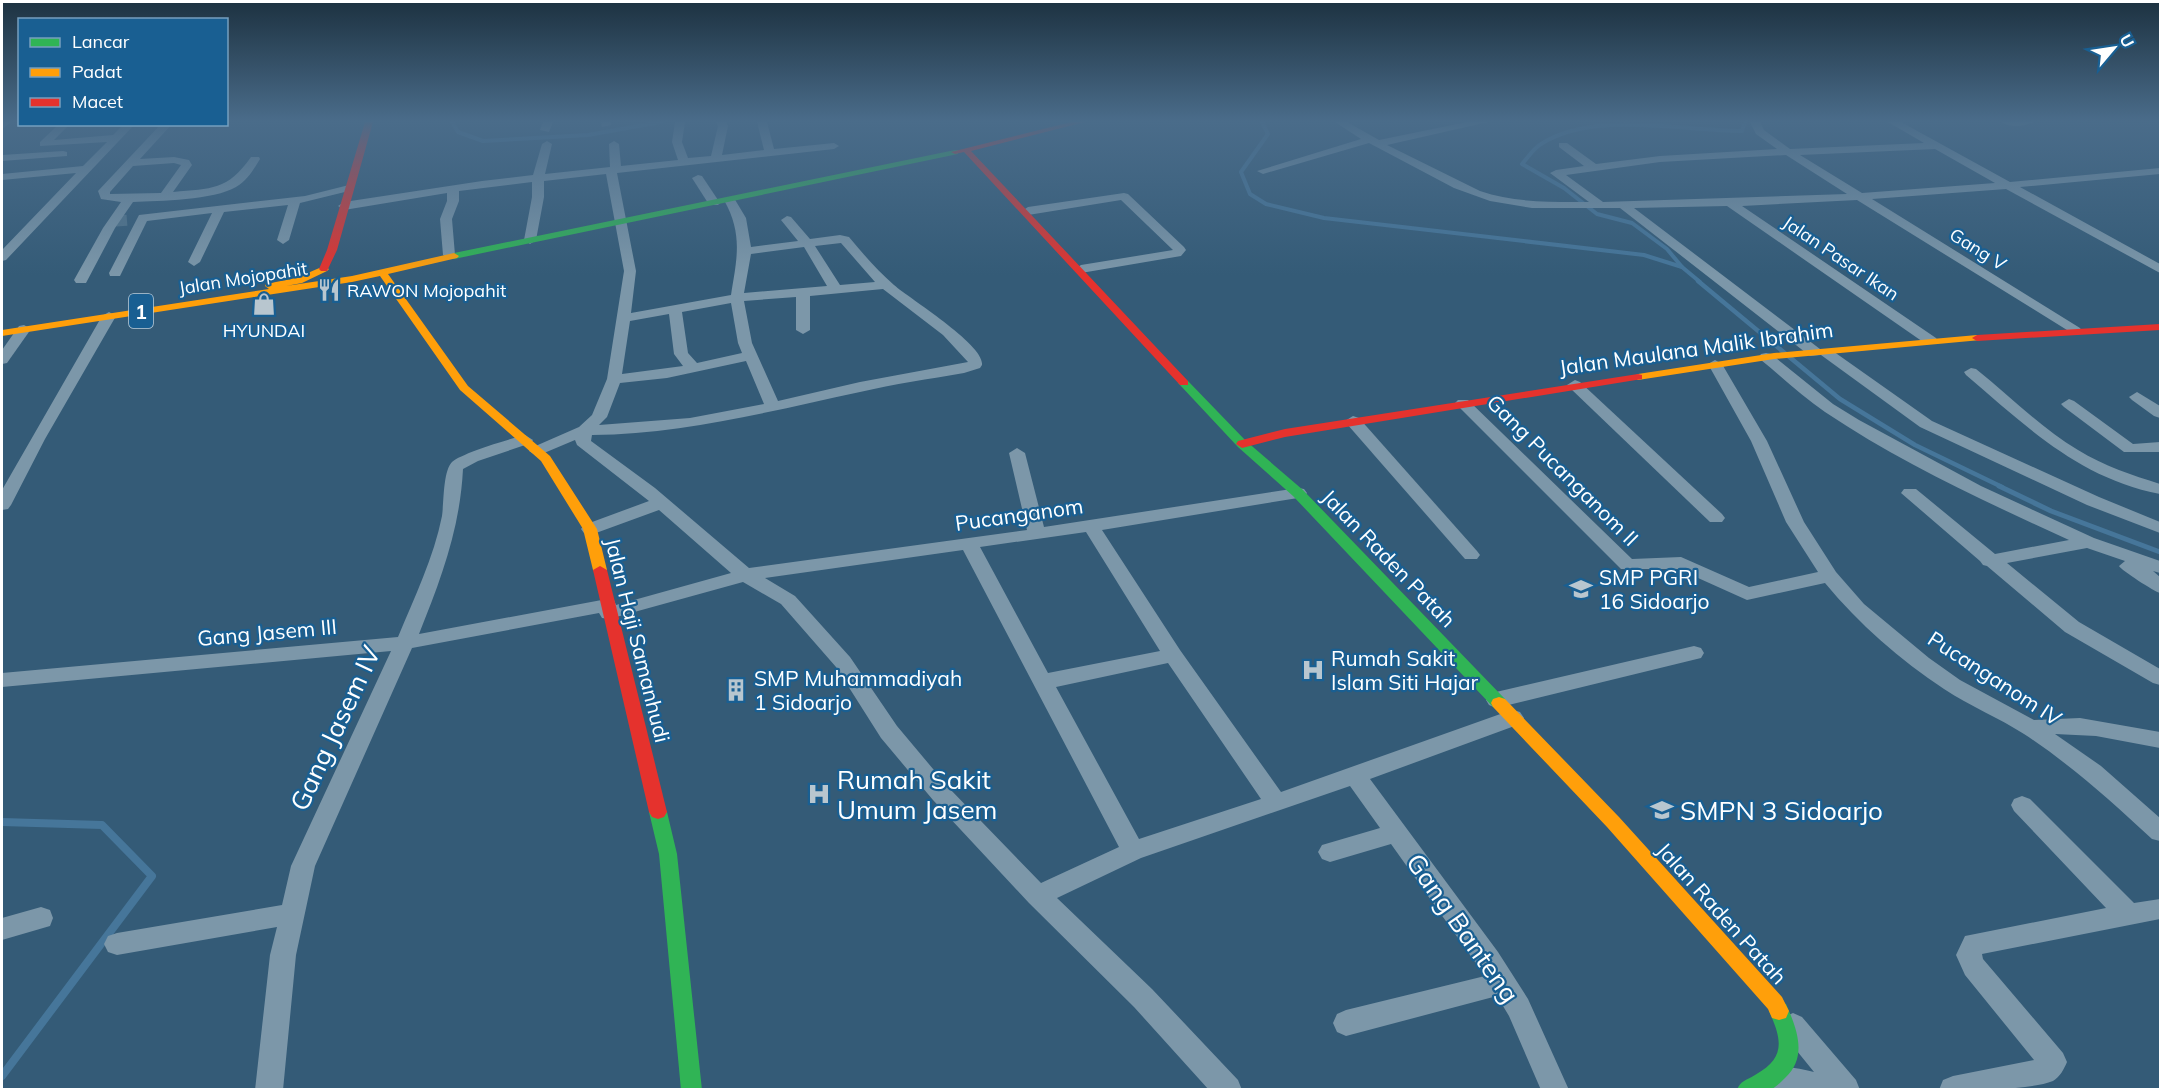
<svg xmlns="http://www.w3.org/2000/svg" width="2162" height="1091" viewBox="0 0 2162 1091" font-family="Mulish,sans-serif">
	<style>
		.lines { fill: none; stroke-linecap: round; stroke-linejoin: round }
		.stream-far3 { stroke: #46769a; stroke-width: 4 }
		.stream-far2 { stroke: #46769a; stroke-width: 4.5 }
		.stream-far1 { stroke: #46769a; stroke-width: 5 }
		.stream { stroke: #46769a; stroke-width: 8 }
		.street-tunnel { stroke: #52748b; stroke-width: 11; stroke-dasharray: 11 6; stroke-linecap: butt }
		.street { fill: #7c97a9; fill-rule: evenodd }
		.fast { fill: #30b455; fill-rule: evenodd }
		.slow { fill: #ff9f0a; fill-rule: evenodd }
		.jam { fill: #e5322d; fill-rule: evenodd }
		.labels { text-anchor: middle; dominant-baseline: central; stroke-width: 4.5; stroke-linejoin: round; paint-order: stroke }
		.far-street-label { font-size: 18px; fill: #fff; stroke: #195f92 }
		.far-poi-label { font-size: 18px; fill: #fff; stroke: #195f92; text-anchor: start }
		.shield { fill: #195f92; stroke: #bacfde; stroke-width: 1.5 }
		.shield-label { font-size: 20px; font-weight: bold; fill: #fff }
		.street-label { font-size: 21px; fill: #fff; stroke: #195f92 }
		.poi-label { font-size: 21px; fill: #fff; stroke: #195f92; text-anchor: start }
		.near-street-label { font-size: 26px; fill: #fff; stroke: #195f92 }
		.near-poi-label { font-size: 26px; fill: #fff; stroke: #195f92; text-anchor: start }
	</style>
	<rect width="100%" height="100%" fill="#345b77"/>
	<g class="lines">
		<!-- stream-far3 -->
		<g class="stream-far3">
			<polyline points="452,122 458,132 483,141 588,135 661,122"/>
			<polyline points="1262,122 1268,134 1241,172 1250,194 1266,204 1324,218 1644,255 1682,267 1700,282"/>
			<path d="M1682 267 1667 249 1632 223 1597 214 1564 188 1522 164C1528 157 1534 148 1541 144 1594 110 1682 131 1742 131L1745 122"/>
		</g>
		<!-- stream-far2 -->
		<polyline class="stream-far2" points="1698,281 1840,399 1915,445 2002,487"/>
		<!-- stream-far1 -->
		<polyline class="stream-far1" points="1999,486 2051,511 2160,552"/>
		<!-- stream -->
		<polyline class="stream" points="2,822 102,825 152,876 2,1076"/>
		<!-- street-tunnel -->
		<polyline class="street-tunnel" points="116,221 129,220"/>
		<!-- street -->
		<g class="street">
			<polygon points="2,122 11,122 2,129"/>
			<polygon points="543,122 553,122 549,132 540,130"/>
			<polygon points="601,122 611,122 611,125 602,127"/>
			<path d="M675 122H685L682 142 688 158 711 156 718 126 716 122H726L728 126 722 155 764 150 757 122H767L774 149 834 143 839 146 834 149 617 173 636 271 631 313 731 295C737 258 743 234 724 200L730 197 734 198 746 218 751 247 798 241 781 220 787 216 791 217 810 239 840 235 849 237C863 254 878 271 894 285 910 299 985 345 982 365L980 368 964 373C929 379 894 384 860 392 771 411 684 434 592 435L591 441 655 488 749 568 1027 530 1009 453 1017 448 1025 453 1044 527 1298 488 1304 489 1307 493 1304 497 1298 498 1102 530 1180 650 1281 792 1506 712 1513 710 1520 712 1524 718 1520 724 1370 779 1498 952 1528 999 1569 1090H1541L1509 1016 1497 996 1346 1036 1337 1032 1333 1023 1337 1014 1346 1010 1485 976 1391 844 1330 862 1322 859 1318 852 1322 845 1380 828 1350 786 1141 858 1057 898 1152 989 1238 1080 1242 1090H1209L1134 1007 1029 903 933 800 881 738 836 667 781 604 743 582 609 619 602 618 599 613 412 648 315 866 296 955 283 1090H255L270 955 277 927 117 955 108 952 104 944 108 936 117 933 282 905 291 866 391 651 2 687V673L398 637C414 598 434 557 442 516 444 502 443 471 452 462 462 453 510 439 525 435L533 440 531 443 478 461 463 469C460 529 441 579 419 634L607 599 614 600 616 605 731 573 659 510 596 533H584L581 529 584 525 649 501 577 445 575 440 537 456 529 451 531 448 579 427 592 415 607 379 624 271 606 174 544 181V197L536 240 530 244 524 240 532 197V182L459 191V201L452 219 455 255 449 259 443 255 440 219 447 201V193L344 210 338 206 344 202 482 181 533 175 542 144 547 141 552 144 545 174 610 167 609 144 614 141 619 144 621 166 678 160 672 142ZM841 243 875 282 840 285 815 246ZM804 247 827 286 744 293 751 254ZM883 289 943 335 968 362 860 382 778 401 752 343 744 301 796 297V330L803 334 810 330V296ZM731 303 738 343 742 353 697 363 688 353 682 312ZM669 314 674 354 683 366 622 374 630 321ZM746 361 764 404 690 418 599 425 607 417 620 383 667 378ZM1086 532 1160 651 1048 673 980 547ZM963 550 1119 847 1041 883 949 788 897 726 850 657 795 596 765 578ZM1168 663 1261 799 1139 839 1056 687Z"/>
			<path d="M1335 122H1347L1379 140 1467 122H1488L1387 145 1480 191C1515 203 1552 202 1589 202L1550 173 1556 170 1584 166 1559 147V143H1567L1596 164 1660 156 1777 149 1756 134 1750 122H1760L1764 130 1790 149 1924 143 1888 122H1901L2010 182 2160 168V174L2020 187 2160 264V273L2006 189 1872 199 2080 328 2082 331 2080 334 2075 335 1857 200 1742 206 1936 338 1938 341 1936 344H1926L1727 206 1634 208 1820 349H1830L1932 421 2099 497 2160 522V533L2087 505 1920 427 1821 355 1810 356 1620 208H1532L1490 201 1454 188 1369 143 1263 174 1257 171 1361 139ZM1935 149 1995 183 1862 193 1800 155ZM1786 155 1847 194 1603 202 1566 175 1660 162Z"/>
			<path d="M2001 122H2033C2026 127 2008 127 2001 122Z"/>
			<polygon points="59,124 70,124 54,140 113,135 124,124 135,124 6,260 2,261 2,250 76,173 2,180 2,174 83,166 107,142 40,146 40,142"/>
			<path d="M161 124H172L140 159 174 157 189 160 192 165 173 192C212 188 227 191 251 157H259L260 159C254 169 247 181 236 187 214 200 159 201 133 202L115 228 86 283H76L74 280 103 228 121 202 101 199 98 191ZM174 163 181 165 161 193 110 194V192L133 166Z"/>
			<polygon points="63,151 67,152 67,156 2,161 2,155"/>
			<polygon points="698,175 702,176 720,203 718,205 710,205 708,203 692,178"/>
			<polygon points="349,185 353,186 353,190 300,203 289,240 283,244 277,240 288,205 224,212 200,262 194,266 188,262 212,213 147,221 120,276 110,276 109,273 139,215 305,196"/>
			<polygon points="1124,193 1128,194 1184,247 1186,250 1181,256 1081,273 1076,272 1075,269 1081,265 1173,250 1121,200 1028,215 1022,211 1028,207"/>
			<polygon points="109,312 116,316 45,439 11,505 8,509 2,510 2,490 102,316"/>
			<polygon points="24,325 31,329 7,363 2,364 2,350 19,326"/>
			<path d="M1766 353 1771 354 1833 404 1859 420 1981 486 2094 538 2160 561V573L2153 571 2160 577V593C2155 592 2121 570 2119 566L2125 561 2087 548 2007 563 2079 622 2160 669V685L2153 683 2065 632 1987 566 1983 565 1980 561 1901 493 1904 489H1916L1995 554 2069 540C1986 502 1901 463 1825 412 1803 397 1782 377 1761 360L1759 357 1761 354Z"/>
			<path d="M1715 360 1722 364 1767 441 1804 522 1836 572 1864 604 1929 658 1960 680 2034 720 2080 718 2160 732V748L2096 736 2055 734 2101 766 2160 818V841L2152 839C2111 801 2071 765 2024 734 1999 718 1970 706 1944 689 1900 660 1859 624 1825 583L1747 600 1678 569H1621L1455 403 1458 400H1468L1632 559 1681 557 1749 587 1818 572 1786 522 1751 441 1708 364Z"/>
			<path d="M1971 368 1976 369C2010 396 2041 428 2078 450 2104 466 2132 475 2160 484V494C2079 478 2027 427 1966 375L1964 372Z"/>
			<polygon points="1575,380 1580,382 1722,514 1725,518 1722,522 1710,522 1570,388 1567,385"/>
			<polygon points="2137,392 2160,406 2160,418 2154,416 2132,400 2129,397"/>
			<polygon points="2069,399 2074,401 2133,444 2160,442 2160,452 2124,452 2064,407 2061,404"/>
			<polygon points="1353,416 1359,418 1477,551 1480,555 1477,559 1465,559 1347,424 1345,421"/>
			<polygon points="1694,646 1701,648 1704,653 1701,658 1496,708 1489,705 1486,700 1489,695 1496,692"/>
			<path d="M2022 796 2030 799 2134 903 2160 899V919L1982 954 1983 959 2063 1053 2067 1062C2064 1069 2060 1077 2053 1081 2027 1091 1970 1090 1939 1090L1943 1080 1953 1076 2034 1060 1965 975 1956 955 1965 936 2106 908 2014 811 2011 805 2014 799Z"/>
			<polygon points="41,907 50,910 53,918 50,926 2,940 2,918"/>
			<path d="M1793 1013 1802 1017 1856 1080 1860 1090H1761L1758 1082 1762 1072C1781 1065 1795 1067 1814 1072L1784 1035 1780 1026 1784 1017Z"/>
		</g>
		<!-- fast -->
		<g class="fast">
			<polygon points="955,150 958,150 958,154 454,259 449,256 454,253"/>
			<polygon points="1184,380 1188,381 1246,441 1303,490 1505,699 1507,703 1505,707 1493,707 1293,496 1238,447 1180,385 1178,383"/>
			<polygon points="658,805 664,807 667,812 677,854 702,1090 681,1090 659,854 649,812 652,807"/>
			<path d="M1779 1002 1786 1004C1797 1029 1808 1057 1785 1078 1781 1082 1775 1088 1770 1090 1760 1091 1747 1090 1737 1090 1740 1081 1747 1080 1755 1075 1786 1058 1782 1040 1769 1011L1772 1004Z"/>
		</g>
		<!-- slow -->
		<g class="slow">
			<polygon points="454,253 459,256 457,258 388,274 468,386 550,456 597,529 607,570 605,573 595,573 593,570 583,529 541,461 460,390 380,276 352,282 2,336 2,330 269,289 265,286 266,284 296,278 324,266 329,269 327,271 302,283 286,286 352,276"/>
			<polygon points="1977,335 1981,336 1981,340 1774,359 1638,380 1632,377 1638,374 1774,353"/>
			<polygon points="1499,697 1505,699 1619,817 1782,997 1789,1011 1786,1018 1779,1020 1772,1018 1768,1009 1607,827 1493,707 1491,703 1493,699"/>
		</g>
		<!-- jam -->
		<g class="jam">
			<polygon points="365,122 373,122 337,250 327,271 321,271 319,269 327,250"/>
			<polygon points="1071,122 1085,122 971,151 1188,381 1188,385 1180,385 964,152 955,154 951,152"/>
			<polygon points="2160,324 2160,330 1977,341 1972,338 1977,335"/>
			<polygon points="1638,374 1642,375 1642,379 1285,437 1242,448 1236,444 1238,441 1285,429"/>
			<polygon points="600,566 607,570 667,812 664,817 658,819 652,817 649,812 593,570"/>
		</g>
	</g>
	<!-- sky -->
	<linearGradient id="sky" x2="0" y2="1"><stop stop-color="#1d3241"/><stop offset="0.44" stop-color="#4a6c8a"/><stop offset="1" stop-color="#4a6c8a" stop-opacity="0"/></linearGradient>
	<rect width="2162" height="275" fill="url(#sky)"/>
	<!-- icons -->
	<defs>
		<g id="restaurant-bare" transform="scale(1.8)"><path d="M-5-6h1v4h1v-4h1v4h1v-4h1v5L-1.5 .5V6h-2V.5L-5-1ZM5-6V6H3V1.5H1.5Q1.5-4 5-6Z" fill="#b8c6cf" stroke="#195f92" stroke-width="2.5" paint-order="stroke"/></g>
		<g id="shop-bare" transform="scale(1.8)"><path d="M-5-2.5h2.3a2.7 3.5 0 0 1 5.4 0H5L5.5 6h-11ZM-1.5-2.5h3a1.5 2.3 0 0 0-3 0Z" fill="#b8c6cf" stroke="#195f92" stroke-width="2.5" paint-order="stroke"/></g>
		<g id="school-bare" transform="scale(1.8)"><path d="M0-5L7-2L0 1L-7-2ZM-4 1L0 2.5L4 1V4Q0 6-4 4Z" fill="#b8c6cf" stroke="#195f92" stroke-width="2.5" paint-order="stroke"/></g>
		<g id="hospital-bare" transform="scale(1.8)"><path d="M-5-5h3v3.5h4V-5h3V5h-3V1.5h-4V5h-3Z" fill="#b8c6cf" stroke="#195f92" stroke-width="2.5" paint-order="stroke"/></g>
		<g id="building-bare" transform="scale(1.8)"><path d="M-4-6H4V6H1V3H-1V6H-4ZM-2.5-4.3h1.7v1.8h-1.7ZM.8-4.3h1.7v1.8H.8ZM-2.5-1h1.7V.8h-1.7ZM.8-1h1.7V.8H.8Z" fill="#b8c6cf" stroke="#195f92" stroke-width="2.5" paint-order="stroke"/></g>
	</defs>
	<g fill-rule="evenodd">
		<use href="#restaurant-bare" x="329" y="290"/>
		<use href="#shop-bare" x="264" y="304"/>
		<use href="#school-bare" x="1581" y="589"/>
		<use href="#hospital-bare" x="1313" y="670"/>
		<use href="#building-bare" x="736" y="690"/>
		<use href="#hospital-bare" x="819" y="794"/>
		<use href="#school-bare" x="1662" y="810"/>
	</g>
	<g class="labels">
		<!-- far-street labels -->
		<g class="far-street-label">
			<text transform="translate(1978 249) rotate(32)">Gang V</text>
			<text transform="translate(1841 258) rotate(34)">Jalan Pasar Ikan</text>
			<text transform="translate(243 278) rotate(-9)">Jalan Mojopahit</text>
		</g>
		<!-- far-poi labels -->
		<g class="far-poi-label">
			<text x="347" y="290">RAWON Mojopahit</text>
			<text x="264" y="330" text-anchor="middle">HYUNDAI</text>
		</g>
		<!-- shield labels -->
		<rect class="shield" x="129" y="294" width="24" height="34" rx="4.5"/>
		<g class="shield-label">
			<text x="141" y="311">1</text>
		</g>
		<!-- street labels -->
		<g class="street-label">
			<text transform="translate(1696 348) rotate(-8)">Jalan Maulana Malik Ibrahim</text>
			<text transform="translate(1563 470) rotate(45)">Gang Pucanganom II</text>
			<text transform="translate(1019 514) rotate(-8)">Pucanganom</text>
			<text transform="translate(1389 558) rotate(46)">Jalan Raden Patah</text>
			<text transform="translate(267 632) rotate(-5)">Gang Jasem III</text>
			<text transform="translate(638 640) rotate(76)">Jalan Haji Samanhudi</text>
			<text transform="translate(1995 678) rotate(33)">Pucanganom IV</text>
			<text transform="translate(1722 913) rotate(48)">Jalan Raden Patah</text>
		</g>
		<!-- poi labels -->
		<g class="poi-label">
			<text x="1599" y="577">SMP PGRI<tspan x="1599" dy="24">16 Sidoarjo</tspan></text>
			<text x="1331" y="658">Rumah Sakit<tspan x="1331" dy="24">Islam Siti Hajar</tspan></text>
			<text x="754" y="678">SMP Muhammadiyah<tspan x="754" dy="24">1 Sidoarjo</tspan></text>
		</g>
		<!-- near-street labels -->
		<g class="near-street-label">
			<text transform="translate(335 728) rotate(-65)">Gang Jasem IV</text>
			<text transform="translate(1463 928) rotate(55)">Gang Banteng</text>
		</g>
		<!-- near-poi labels -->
		<g class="near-poi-label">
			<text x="837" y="779">Rumah Sakit<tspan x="837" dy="30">Umum Jasem</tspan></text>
			<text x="1680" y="810">SMPN 3 Sidoarjo</text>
		</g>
	</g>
	<!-- border -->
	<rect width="2162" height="1091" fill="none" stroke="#ffffff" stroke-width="6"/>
	<!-- legend -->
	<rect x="18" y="18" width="210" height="108" fill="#195f92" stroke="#759fbe" stroke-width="1.5"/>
	<rect x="30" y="38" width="30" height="9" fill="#30b455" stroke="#759fbe" stroke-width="1.5"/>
	<text x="72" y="48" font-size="18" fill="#ffffff">Lancar</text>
	<rect x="30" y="68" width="30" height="9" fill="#ff9f0a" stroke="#759fbe" stroke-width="1.5"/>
	<text x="72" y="78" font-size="18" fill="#ffffff">Padat</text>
	<rect x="30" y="98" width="30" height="9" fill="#e5322d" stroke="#759fbe" stroke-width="1.5"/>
	<text x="72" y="108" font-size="18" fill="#ffffff">Macet</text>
	<!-- north arrow -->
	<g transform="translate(2114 48) rotate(61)" stroke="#195f92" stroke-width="4.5" paint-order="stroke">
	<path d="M0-4.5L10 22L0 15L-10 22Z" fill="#ffffff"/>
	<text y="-9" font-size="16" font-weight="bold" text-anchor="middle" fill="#ffffff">U</text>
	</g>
</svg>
